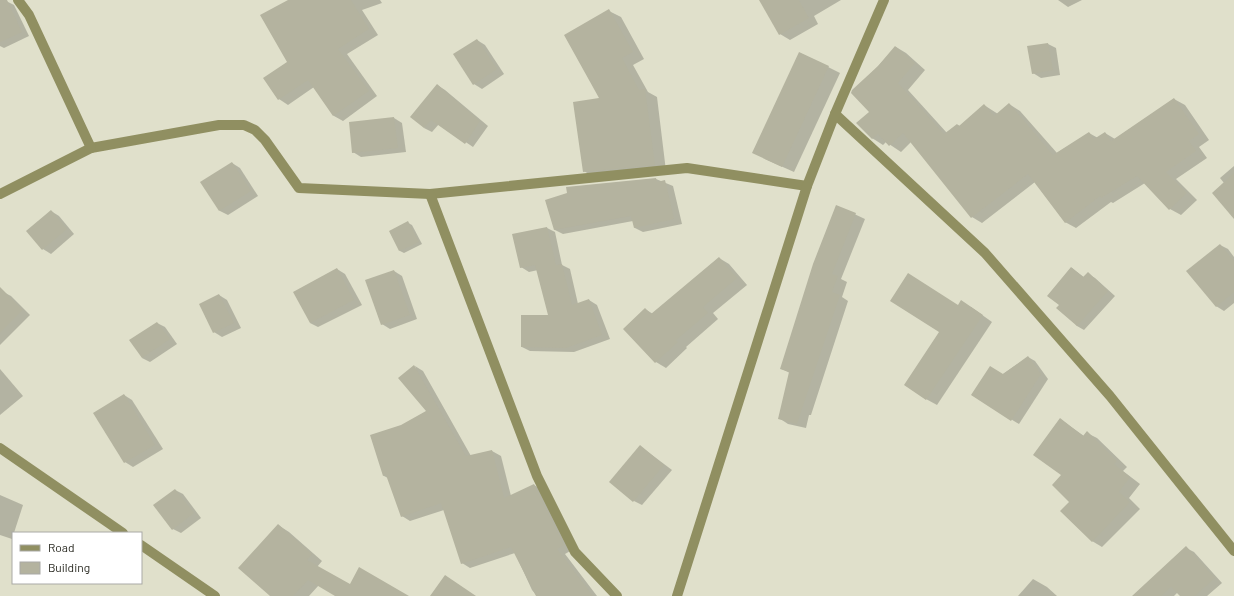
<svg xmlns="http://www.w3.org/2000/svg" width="1234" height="596" viewBox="0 0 1234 596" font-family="Barlow,sans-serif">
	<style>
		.shadow { fill: #0003 }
		.building { fill: #b4b39f }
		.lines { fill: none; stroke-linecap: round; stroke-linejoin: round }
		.minor { stroke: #908f61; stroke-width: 10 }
	</style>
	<rect width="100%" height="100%" fill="#e0e0cb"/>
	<!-- shadow -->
	<g class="shadow">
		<polygon points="290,0 380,0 382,3 362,10 378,35 347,54 377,96 343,121 334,116 314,87 288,105 279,99 265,78 288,62"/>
		<polygon points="760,0 841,0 814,16 818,24 790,40 780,34"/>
		<polygon points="1058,0 1082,0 1068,7"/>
		<polygon points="6,1 14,5 29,36 4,48 0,46 0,4"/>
		<polygon points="609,11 621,17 644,59 633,65 648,92 657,97 666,171 595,178 584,171 601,99"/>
		<polygon points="477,40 485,45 504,74 482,89 474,84"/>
		<polygon points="1048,44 1056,48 1060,75 1041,78 1033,73"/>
		<polygon points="896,47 906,53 925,70 908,90 947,133 958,125 960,126 984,105 998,114 1009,104 1020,111 1057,153 1089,133 1098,138 1105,133 1115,139 1174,99 1185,105 1209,140 1199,147 1207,158 1176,179 1197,200 1181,215 1170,209 1145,183 1113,203 1111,202 1076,228 1065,222 1035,182 982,223 972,217 911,142 901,152 886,142 883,145 872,138 870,112 853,93"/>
		<polygon points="800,53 840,73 794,172 765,159"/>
		<polygon points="437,85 445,90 488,126 473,147 439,124 432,132 424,128"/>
		<polygon points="394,118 402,123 406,152 361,157 353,152"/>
		<polygon points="232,163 240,168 258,196 228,215 220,211 202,183"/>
		<polygon points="1234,166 1234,215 1224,183 1220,178"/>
		<polygon points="656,179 673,186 682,224 643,232 635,228 633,221 563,234 555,230 546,201"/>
		<polygon points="837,206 865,219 841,279 847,282 842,297 848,301 811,415 809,415 806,428 788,424 779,418 790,373 782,369"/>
		<polygon points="51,211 59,216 74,234 51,254 43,249"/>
		<polygon points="408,223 412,225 422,244 404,253 400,251 390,232"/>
		<polygon points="547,228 555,232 562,265 570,269 578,304 589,300 597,305 610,339 574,352 530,351 522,347 549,316 538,270 529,272 521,267"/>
		<polygon points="1220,245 1228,249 1234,257 1234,303 1224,311 1216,306"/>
		<polygon points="719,258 729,264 747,285 713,313 718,319 686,347 687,348 666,368 656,362 645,309 653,314"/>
		<polygon points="1072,268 1085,278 1088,274 1095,278 1115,296 1084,330 1077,326 1060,305"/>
		<polygon points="337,269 345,274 362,305 318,327 310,323"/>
		<polygon points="394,271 402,276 417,319 390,329 382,324"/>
		<polygon points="3,292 11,296 30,315 0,345 0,295"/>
		<polygon points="219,295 227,300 241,328 222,337 214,332"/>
		<polygon points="958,305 971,307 992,322 937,405 926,399 941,332"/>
		<polygon points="157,323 165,327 177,344 150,362 142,358"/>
		<polygon points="1028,357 1035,361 1048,379 1019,424 972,395"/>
		<polygon points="415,366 423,371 471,456 492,451 501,456 511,496 534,485 543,490 572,550 565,554 597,596 537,596 532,590 515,553 470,568 462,563 444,510 410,521 402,516 388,478 384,476 371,436 402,426 427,411"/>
		<polygon points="0,369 23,396 0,415"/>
		<polygon points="124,395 132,400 163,449 133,467 125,462"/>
		<polygon points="1060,419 1084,436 1087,433 1097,438 1127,467 1123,471 1140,484 1129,498 1140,509 1102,547 1092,541 1071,502 1063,475"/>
		<polygon points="640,446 672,470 642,505 634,501"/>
		<polygon points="175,490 183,494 201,518 181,533 173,529"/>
		<polygon points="0,495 23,505 12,539 0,535"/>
		<polygon points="278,525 289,532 322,561 317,567 350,585 337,596 319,585 309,596 271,596"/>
		<polygon points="1186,548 1194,552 1222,583 1207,596 1181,596 1178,592 1174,596 1139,596"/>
		<polygon points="1033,579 1047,587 1057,596 1018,596"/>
	</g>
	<!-- building -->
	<g class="building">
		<polygon points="0,0 7,0 22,32 0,42"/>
		<polygon points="288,0 351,0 369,29 338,49 369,91 333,116 308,80 278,100 263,78 287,62 260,15"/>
		<polygon points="759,0 799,0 809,18 779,35"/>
		<polygon points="609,9 633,52 622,58 639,90 645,89 655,165 583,172 573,102 599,98 564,35"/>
		<polygon points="477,39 497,69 473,85 453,54"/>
		<polygon points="1048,43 1053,70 1032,74 1027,46"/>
		<polygon points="895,46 915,63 898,83 944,134 957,124 959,126 984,104 994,116 1009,103 1053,155 1089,132 1094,139 1105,132 1111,141 1174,98 1199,134 1189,141 1196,151 1166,172 1187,193 1169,210 1137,176 1101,198 1100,196 1065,223 1028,174 971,218 903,133 889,146 878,134 872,139 856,123 869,112 851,93 852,90 878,66"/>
		<polygon points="799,52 829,66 782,167 752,153"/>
		<polygon points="437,84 480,121 465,144 431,120 424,128 410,117"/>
		<polygon points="394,117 398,148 352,153 349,122"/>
		<polygon points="232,162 251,191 219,211 200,182"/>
		<polygon points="1234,173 1234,219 1212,193"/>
		<polygon points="656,178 657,182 665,180 674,219 634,228 631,216 554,230 545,200 567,193 566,187"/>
		<polygon points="836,205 856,213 832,274 838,276 832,292 840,295 797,424 778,419 789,372 780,369 813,264"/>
		<polygon points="51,210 67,229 42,250 26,231"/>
		<polygon points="408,221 419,242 399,251 389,231"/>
		<polygon points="547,227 556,265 562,264 572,305 589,299 602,335 566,348 521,347 521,315 548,315 535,265 520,268 512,234"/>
		<polygon points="1220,244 1234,261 1234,292 1216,307 1186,271"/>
		<polygon points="719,257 737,278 703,307 708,313 676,340 678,342 655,363 623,329 645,308 651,314"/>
		<polygon points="1071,267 1083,277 1088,272 1108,291 1077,326 1056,308 1059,305 1047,296"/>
		<polygon points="337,268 354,300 310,323 293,292"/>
		<polygon points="394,270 410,315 381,325 365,280"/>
		<polygon points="908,273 958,305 961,300 983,315 926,400 904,385 939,332 890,301"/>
		<polygon points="0,287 23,310 0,333"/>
		<polygon points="219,294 234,323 213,333 199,304"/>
		<polygon points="157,322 170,339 142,358 129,340"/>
		<polygon points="1028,356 1041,374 1011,421 971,395 990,366 1003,374"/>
		<polygon points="414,365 466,456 492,450 504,498 534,484 564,545 557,549 593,596 536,596 511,547 461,564 441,503 401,517 386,475 383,476 370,435 401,425 426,411 398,378"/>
		<polygon points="124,394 155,445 124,463 93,413"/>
		<polygon points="1060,418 1083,436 1087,431 1117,461 1114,464 1130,477 1119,492 1130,502 1092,542 1060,511 1069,502 1052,485 1061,475 1033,455"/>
		<polygon points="640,445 664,465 633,502 609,482"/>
		<polygon points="175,489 194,513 172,530 153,505"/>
		<polygon points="278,524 312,554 307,560 350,584 359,567 409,596 335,596 308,580 293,596 270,596 238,568"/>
		<polygon points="1186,546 1215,578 1195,596 1180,596 1171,587 1161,596 1132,596"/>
		<polygon points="445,575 476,596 430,596"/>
	</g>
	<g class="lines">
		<!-- minor -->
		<g class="minor">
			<polyline points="835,114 985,253 1110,396 1234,551"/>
			<polyline points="91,148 219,125 244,125 255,130 265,140 299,188 430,194 687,168 807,186"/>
			<polyline points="0,194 91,148 29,15 18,0"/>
			<polyline points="430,194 537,476 575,552 617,596"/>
			<polyline points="0,448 123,533"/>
			<polyline points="141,545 215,596"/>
			<polyline points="677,596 807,186 835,114 884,0"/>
		</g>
	</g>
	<!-- legend -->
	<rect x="12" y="532" width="130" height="52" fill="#ffffff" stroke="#a9a9a6"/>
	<rect x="20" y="545" width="20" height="6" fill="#908f61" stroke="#a9a9a6"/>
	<text x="48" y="552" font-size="12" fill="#282820">Road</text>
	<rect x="20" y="562" width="20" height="12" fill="#b4b39f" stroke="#a9a9a6"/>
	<text x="48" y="572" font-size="12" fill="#282820">Building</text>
</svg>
